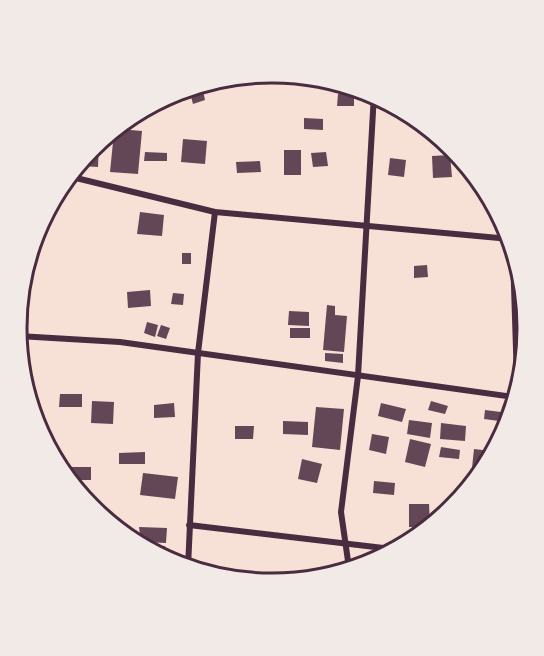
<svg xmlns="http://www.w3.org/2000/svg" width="544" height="656" viewBox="0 0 544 656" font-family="'Sofia Sans Condensed',sans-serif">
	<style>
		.building { fill: #644757 }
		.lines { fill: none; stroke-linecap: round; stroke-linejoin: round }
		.minor { stroke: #4a2c40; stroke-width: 6 }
		.rim { fill: none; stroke: #4a2c40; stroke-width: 3 }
	</style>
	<rect width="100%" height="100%" fill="#f7e1d7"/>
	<!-- building -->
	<g class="building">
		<polygon points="264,74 264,80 238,81 237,79"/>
		<polygon points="202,86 205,100 193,104 189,89"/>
		<polygon points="338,94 354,94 354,106 337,106"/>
		<polygon points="304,118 323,119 323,130 304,129"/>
		<polygon points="119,129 142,131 138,174 110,172 114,132"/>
		<polygon points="183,139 207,141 205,164 181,162"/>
		<polygon points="99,142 98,167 81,166 92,147"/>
		<rect x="284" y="150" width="17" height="25"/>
		<polygon points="145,152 167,153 167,161 144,161"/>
		<polygon points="326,152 328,166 313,167 311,153"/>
		<polygon points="450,155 452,177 433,178 432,156"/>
		<polygon points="390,158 406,160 404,177 388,175"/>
		<polygon points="260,161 261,172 237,173 236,162"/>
		<polygon points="140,212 164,215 162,236 137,234"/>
		<rect x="182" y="253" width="9" height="11"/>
		<polygon points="427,265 428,277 414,278 414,266"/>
		<polygon points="150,290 151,306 128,308 127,292"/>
		<polygon points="173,293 184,294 183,305 171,304"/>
		<polygon points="327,305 335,306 335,315 347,316 344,352 323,350"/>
		<polygon points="289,311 309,312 309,326 288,325"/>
		<polygon points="147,322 158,325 155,337 144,333"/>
		<polygon points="161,325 170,328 166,339 157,336"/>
		<rect x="290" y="328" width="20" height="10"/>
		<polygon points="325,353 343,354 343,363 325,361"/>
		<polygon points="60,394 82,394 82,407 59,407"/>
		<polygon points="92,401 114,402 113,424 91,423"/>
		<polygon points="431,401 448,406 445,414 428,410"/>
		<polygon points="174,403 175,417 154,418 154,405"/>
		<polygon points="381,403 406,409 402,422 378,416"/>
		<polygon points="316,407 344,409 340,450 312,447"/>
		<polygon points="485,410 501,412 499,421 484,419"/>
		<polygon points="409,420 432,423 430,438 407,434"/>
		<polygon points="283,421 308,422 308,435 283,434"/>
		<polygon points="441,423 466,426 465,441 440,439"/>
		<polygon points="235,426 254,426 253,439 235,439"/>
		<polygon points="372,434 389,437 386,454 369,450"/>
		<polygon points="410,439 431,444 425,467 405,462"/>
		<polygon points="441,447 460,450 459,459 439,457"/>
		<polygon points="474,449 491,451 474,477 471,477"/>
		<polygon points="145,452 145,464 119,464 119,453"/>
		<polygon points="302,459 322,464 317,483 298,479"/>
		<polygon points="70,467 91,467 91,480 72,480"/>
		<polygon points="143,473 178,477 175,499 140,495"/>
		<polygon points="374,481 395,483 394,495 373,493"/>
		<polygon points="409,504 429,504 430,524 425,527 409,527"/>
		<polygon points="139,527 167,528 166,543 141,542"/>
		<polygon points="165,546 168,560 152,549"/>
	</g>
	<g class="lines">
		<!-- minor -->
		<g class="minor">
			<polyline points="72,177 215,212 510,239"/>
			<polyline points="513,255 517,381"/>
			<polyline points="18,336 120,342 514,397"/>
			<polyline points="189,525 392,549"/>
			<polyline points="188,567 198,353 215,212"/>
			<polyline points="349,568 341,512 358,376 374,94"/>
		</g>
	</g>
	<!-- crop -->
	<path d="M0 0H544V656H0ZM27 328a245 245 0 1 1 490 0a245 245 0 1 1-490 0Z" fill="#f1eae7" fill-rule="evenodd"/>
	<path class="rim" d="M27 328a245 245 0 1 1 490 0a245 245 0 1 1-490 0Z"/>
</svg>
